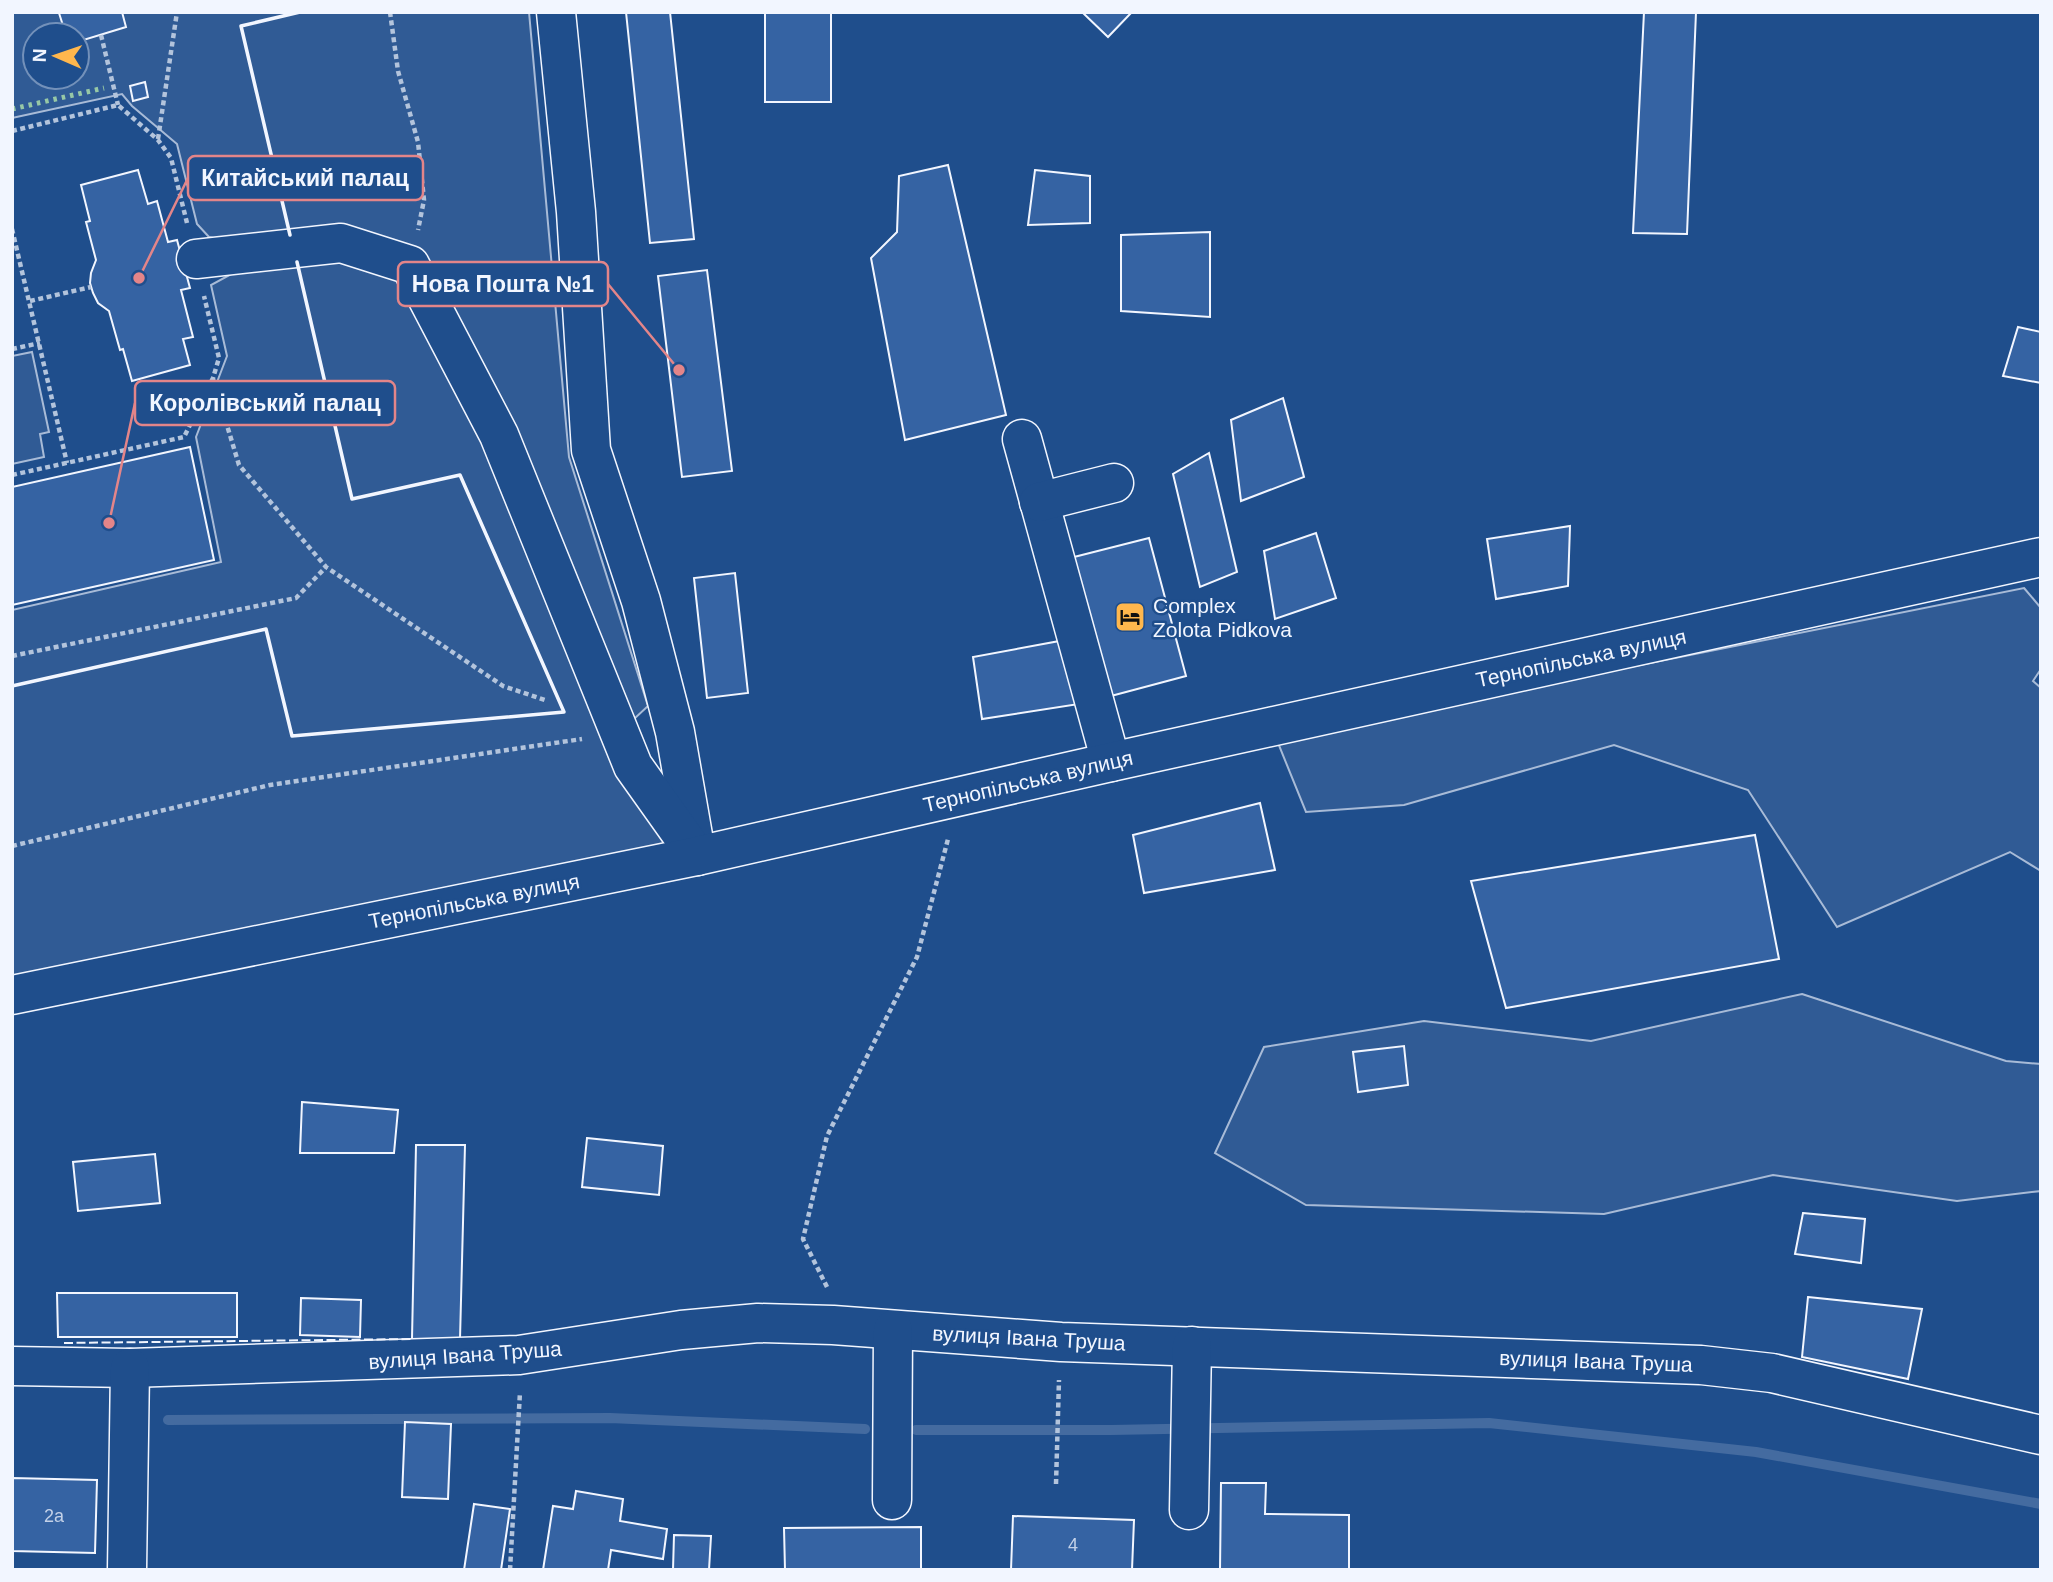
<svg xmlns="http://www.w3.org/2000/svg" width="2053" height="1582" viewBox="0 0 2053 1582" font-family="Arial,sans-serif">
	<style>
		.built { fill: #305b95; stroke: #a8bbd7; stroke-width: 2; fill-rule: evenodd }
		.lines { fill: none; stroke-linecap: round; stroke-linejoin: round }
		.stream { stroke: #446ba0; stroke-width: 10 }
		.building { fill: #3563a3; stroke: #f2f6ff; stroke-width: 2 }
		.minor-casing { stroke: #f2f6ff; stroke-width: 41 }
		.path { stroke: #b3c4dc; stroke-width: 4.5; stroke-dasharray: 5 3.5; stroke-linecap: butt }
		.minor { stroke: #1f4e8c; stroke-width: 38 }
		.hedge { stroke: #97c8a6; stroke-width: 5; stroke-dasharray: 3.5 5; stroke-linecap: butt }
		.fence { stroke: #f2f6ff; stroke-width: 2; stroke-dasharray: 9 3.5; stroke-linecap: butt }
		.wall { stroke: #f2f6ff; stroke-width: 3.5 }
		.labels { text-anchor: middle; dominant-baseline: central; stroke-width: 5; stroke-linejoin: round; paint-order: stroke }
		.number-label { font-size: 18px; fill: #c3d1e8 }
		.poi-label { font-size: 21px; fill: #f2f6ff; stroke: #1f4e8c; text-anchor: start }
		.street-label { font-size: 21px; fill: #f2f6ff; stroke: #1f4e8c }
		.leader { fill: none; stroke: #e38589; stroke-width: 2.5 }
		.callout-dot { fill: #e38589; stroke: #1f4e8c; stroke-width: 2.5 }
		.callout { fill: #1f4e8c; stroke: #e38589; stroke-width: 2.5 }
		.callout-label { font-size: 23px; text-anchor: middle; font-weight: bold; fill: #f2f6ff }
	</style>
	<rect width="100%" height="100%" fill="#1f4e8c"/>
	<!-- built -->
	<g class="built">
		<path d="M12 12H529L569 457 648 706 618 734 697 856 12 995V610L221 562 196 437 227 356 211 285 250 264 246 245 209 237 197 224 177 144 132 106 122 94 12 118ZM35 35H77V77H35Z"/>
		<polygon points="32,352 49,432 40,434 44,457 12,464 12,356"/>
		<polygon points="2024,588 2041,608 2041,669 2033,681 2041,688 2041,871 2010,852 1837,927 1748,790 1614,745 1404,805 1306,812 1276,738"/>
		<polygon points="1802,994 2006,1061 2041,1064 2041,1191 1957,1201 1773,1175 1604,1214 1306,1205 1215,1153 1264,1047 1424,1021 1591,1041"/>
	</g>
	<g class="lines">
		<!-- stream -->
		<g class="stream">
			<polyline points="168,1420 610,1418 865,1429"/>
			<polyline points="916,1430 1111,1430 1489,1423 1756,1452 2041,1504"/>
		</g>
	</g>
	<!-- building -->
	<g class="building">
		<polygon points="122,12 126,27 77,42 77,35 66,35 59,13"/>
		<polygon points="626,12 670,12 694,239 650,243"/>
		<rect x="765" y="12" width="66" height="90"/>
		<polygon points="1082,12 1132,12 1108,37"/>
		<polygon points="1644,12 1696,12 1687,234 1633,233"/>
		<polygon points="145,82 148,97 133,101 130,86"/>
		<polygon points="948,165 1006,415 905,440 871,258 897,232 899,176"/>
		<polygon points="138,170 148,204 157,201 168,242 177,240 190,288 181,290 193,337 183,339 190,365 132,381 123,349 120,350 109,311 98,303 93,293 90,283 91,273 96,260 86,222 90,221 81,185"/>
		<polygon points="1035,170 1090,176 1090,223 1028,225"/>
		<polygon points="1210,232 1210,317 1121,311 1121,235"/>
		<polygon points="707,270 732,471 682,477 658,276"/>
		<polygon points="2018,327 2041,332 2041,383 2003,376"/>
		<polygon points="1283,398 1304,477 1241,501 1231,420"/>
		<polygon points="190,447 214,560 12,605 12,487"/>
		<polygon points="1209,453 1237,572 1200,587 1173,474"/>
		<polygon points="1570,526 1568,586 1496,599 1487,539"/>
		<polygon points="1316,533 1336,598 1275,619 1264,551"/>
		<polygon points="1149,538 1186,676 1111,696 1074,557"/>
		<polygon points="735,573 748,693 707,698 694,578"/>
		<polygon points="1065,640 1079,704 982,719 973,657"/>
		<polygon points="1260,803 1275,870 1144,893 1133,835"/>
		<polygon points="1755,835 1779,959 1506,1008 1471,881"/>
		<polygon points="1404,1046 1408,1085 1358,1092 1353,1052"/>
		<polygon points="302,1102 398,1110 394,1153 300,1153"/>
		<polygon points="587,1138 663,1146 659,1195 582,1187"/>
		<polygon points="416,1145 465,1145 460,1339 412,1339"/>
		<polygon points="155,1154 160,1203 78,1211 73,1162"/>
		<polygon points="1803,1213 1865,1219 1861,1263 1795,1254"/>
		<polygon points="57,1293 237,1293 237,1337 58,1337"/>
		<polygon points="1808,1297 1922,1309 1908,1379 1802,1357"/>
		<polygon points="301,1298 361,1300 360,1337 300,1335"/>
		<polygon points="405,1422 451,1424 448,1499 402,1497"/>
		<polygon points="12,1478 97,1480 95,1553 12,1551"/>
		<polygon points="1221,1483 1266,1483 1265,1514 1349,1515 1349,1570 1220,1570"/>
		<polygon points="576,1491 623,1499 620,1521 667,1529 663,1559 611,1550 608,1570 543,1570 553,1506 573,1509"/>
		<polygon points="474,1504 510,1509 501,1570 464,1570"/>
		<polygon points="1013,1516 1134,1520 1132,1570 1011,1570"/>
		<polygon points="921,1527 921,1570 785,1570 784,1528"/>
		<polygon points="674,1535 711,1536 709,1570 673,1570"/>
	</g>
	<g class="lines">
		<!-- minor casing -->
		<g class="minor-casing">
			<g id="minor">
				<polyline points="556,12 576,212 591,450 641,601 675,732 695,847"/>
				<polyline points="196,259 341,243 410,265 499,435 633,766 697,856"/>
				<polyline points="1022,439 1111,762"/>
				<polyline points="1039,502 1114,483"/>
				<polyline points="12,995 697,856 1111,762 2041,557"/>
				<polyline points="12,1366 130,1368 519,1355 681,1330 758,1323 833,1325 1061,1342 1701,1365 1772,1373 2041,1435"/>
				<polyline points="892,1500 893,1330"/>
				<polyline points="1189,1510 1192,1346"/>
				<polyline points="127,1570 130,1368"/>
			</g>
		</g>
		<!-- path -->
		<g class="path">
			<polyline points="390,12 398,71 418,142 424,200 418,230"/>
			<polyline points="101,35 118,105"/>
			<polyline points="12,131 118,105 158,140 171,158 187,223"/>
			<polyline points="158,139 177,12"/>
			<polyline points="12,229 67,463"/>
			<polyline points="30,301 91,287"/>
			<polyline points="12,349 40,343"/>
			<polyline points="213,379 239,465 326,567 503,686 545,700"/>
			<polyline points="12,475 184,437 213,378 219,358 204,296"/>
			<polyline points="12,656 296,598 326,567"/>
			<polyline points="12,846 270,785 582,739"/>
			<polyline points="827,1287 803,1239 827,1136 917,957 948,839"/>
			<polyline points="1056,1484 1059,1380"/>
			<polyline points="510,1570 520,1392"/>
		</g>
		<!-- minor -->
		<use href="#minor" class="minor"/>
		<!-- hedge -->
		<polyline class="hedge" points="12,109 104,88"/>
		<!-- fence -->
		<polyline class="fence" points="64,1343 414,1339"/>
		<!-- wall -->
		<g class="wall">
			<polyline points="290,235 241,26 300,12"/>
			<polyline points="12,686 266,629 292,736 564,712 460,475 352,499 297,262"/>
		</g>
	</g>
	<!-- icons -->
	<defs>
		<g id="hotel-square" transform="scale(1.575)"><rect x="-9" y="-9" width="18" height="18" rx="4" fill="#ffb74d" stroke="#1f4e8c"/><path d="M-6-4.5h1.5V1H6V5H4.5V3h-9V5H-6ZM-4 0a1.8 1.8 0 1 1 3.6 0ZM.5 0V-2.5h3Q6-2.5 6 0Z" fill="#111"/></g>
	</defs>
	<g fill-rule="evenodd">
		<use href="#hotel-square" x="1130" y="617"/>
	</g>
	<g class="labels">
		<!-- number labels -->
		<g class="number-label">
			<text x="54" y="1516">2а</text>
			<text x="1073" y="1545">4</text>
		</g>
		<!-- poi labels -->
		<g class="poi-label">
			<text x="1153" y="605">Complex<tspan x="1153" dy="24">Zolota Pidkova</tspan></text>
		</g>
		<!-- street labels -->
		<g class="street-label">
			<text transform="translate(1581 658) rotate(-12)">Тернопільська вулиця</text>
			<text transform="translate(1028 781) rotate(-13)">Тернопільська вулиця</text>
			<text transform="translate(474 901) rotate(-11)">Тернопільська вулиця</text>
			<text transform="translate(1029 1338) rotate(3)">вулиця Івана Труша</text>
			<text transform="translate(465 1355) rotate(-4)">вулиця Івана Труша</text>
			<text transform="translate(1596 1361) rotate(2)">вулиця Івана Труша</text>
		</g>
	</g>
	<!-- callouts -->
	<path class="leader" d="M139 278L188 178M679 370L608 284M109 523L135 403"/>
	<g class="callout-dot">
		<circle cx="139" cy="278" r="7"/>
		<circle cx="679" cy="370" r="7"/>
		<circle cx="109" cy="523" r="7"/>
	</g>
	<g class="callout">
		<rect x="188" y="156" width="235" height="44" rx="7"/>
		<rect x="398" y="262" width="210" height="44" rx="7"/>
		<rect x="135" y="381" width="260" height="44" rx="7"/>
	</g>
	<g class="callout-label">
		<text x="305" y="186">Китайський палац</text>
		<text x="503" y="292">Нова Пошта №1</text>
		<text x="265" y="411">Королівський палац</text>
	</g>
	<!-- border -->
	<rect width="2053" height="1582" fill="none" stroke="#f2f6ff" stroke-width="28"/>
	<!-- north arrow -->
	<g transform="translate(56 56) rotate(272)"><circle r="33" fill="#1f4e8c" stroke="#7391ba" stroke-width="2"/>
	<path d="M0-5L12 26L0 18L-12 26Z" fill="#ffb74d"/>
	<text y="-10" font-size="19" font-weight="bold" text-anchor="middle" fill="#f2f6ff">N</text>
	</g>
</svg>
